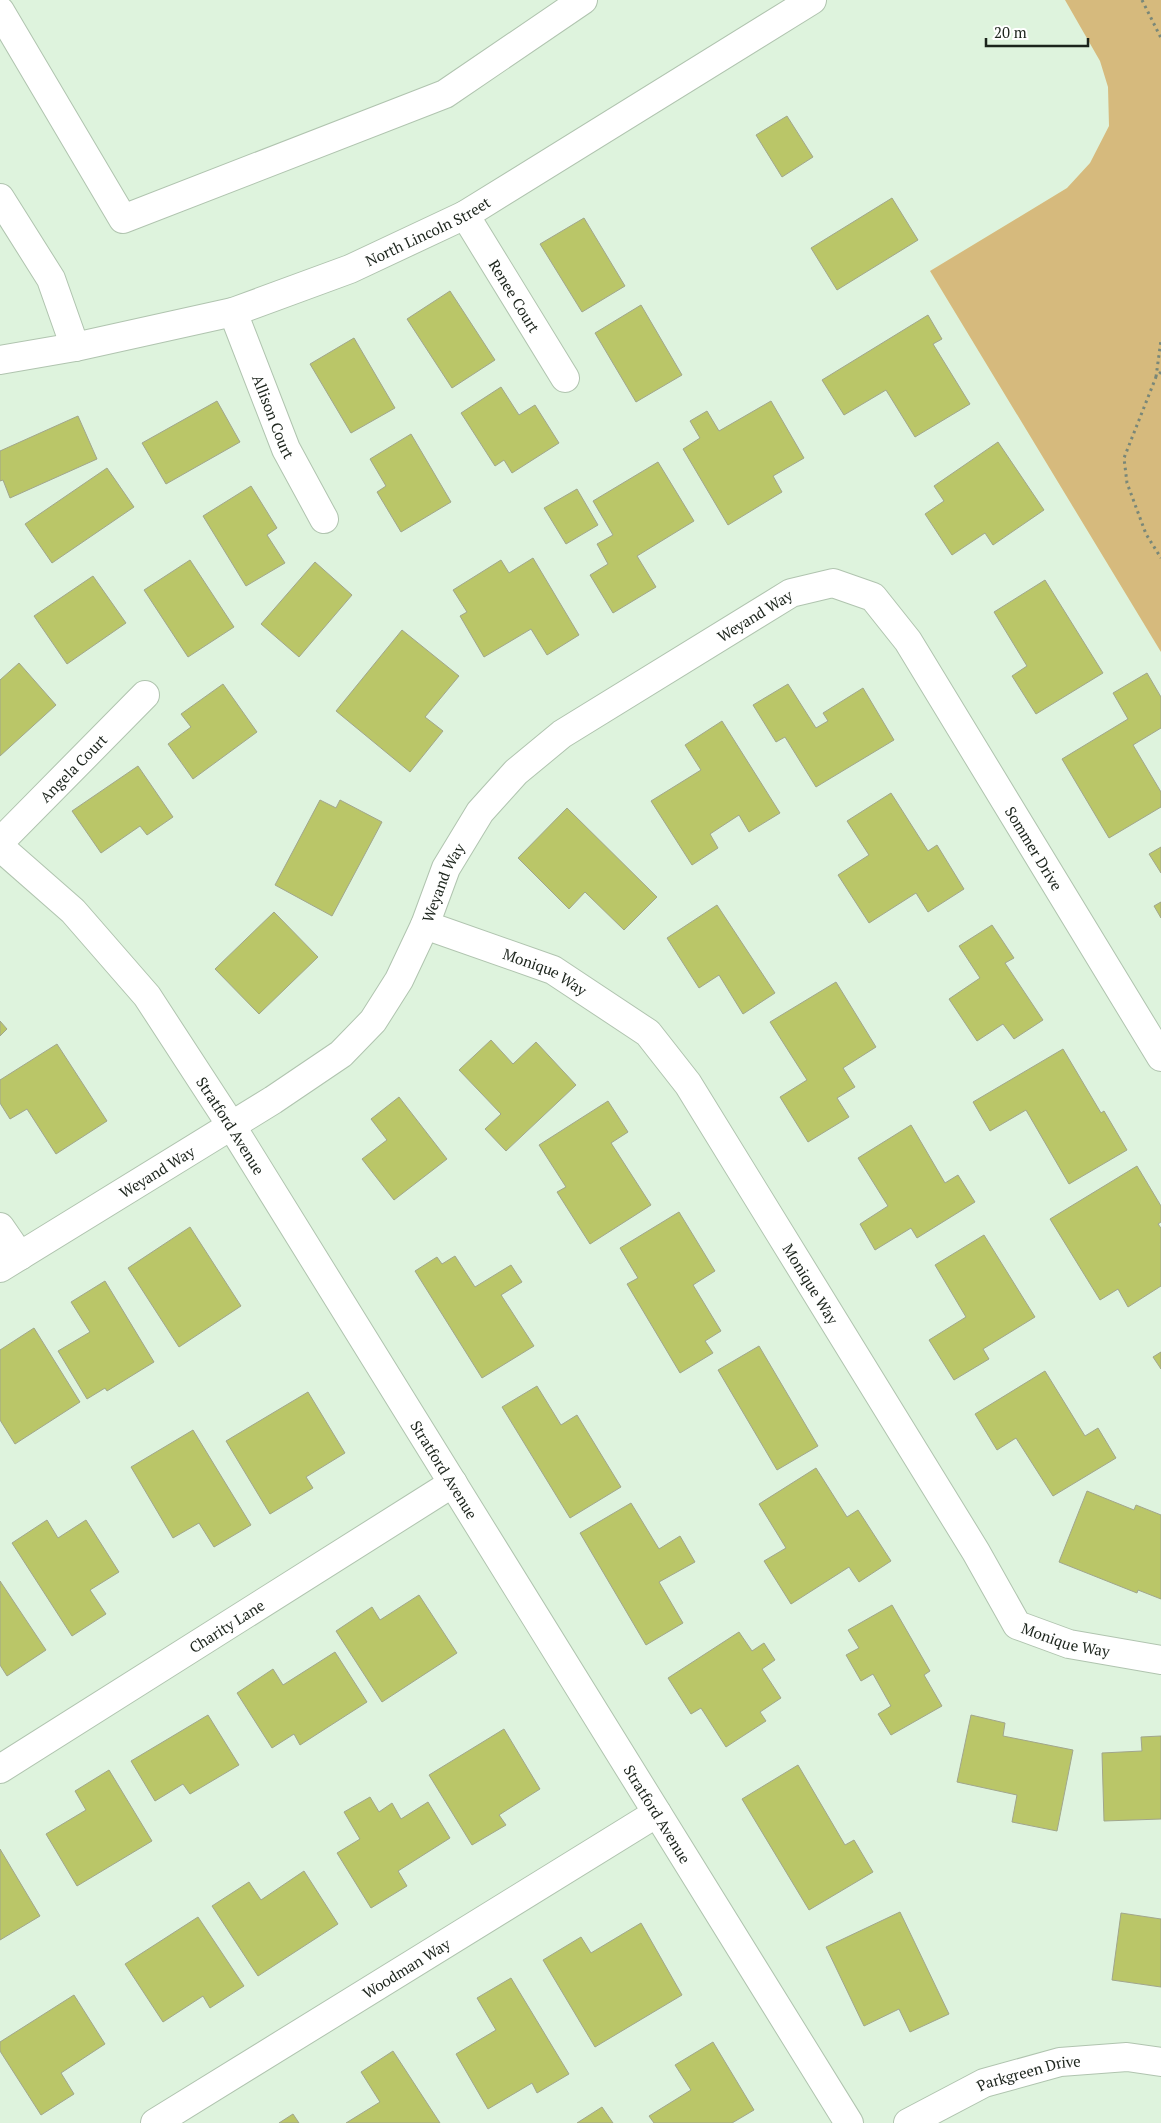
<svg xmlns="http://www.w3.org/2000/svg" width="1161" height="2123" viewBox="0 0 1161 2123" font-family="'PT Serif',serif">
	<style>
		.green { fill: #d6ba7d }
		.building { fill: #bac668; stroke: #a1a68c }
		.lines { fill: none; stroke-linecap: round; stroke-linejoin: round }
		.minor-casing { stroke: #b0c4af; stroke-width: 30 }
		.path { stroke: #798778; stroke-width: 3; stroke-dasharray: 2.5 4; stroke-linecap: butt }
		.minor { stroke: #fff; stroke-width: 28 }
		.labels { text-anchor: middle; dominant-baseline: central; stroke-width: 4; stroke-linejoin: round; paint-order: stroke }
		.street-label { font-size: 15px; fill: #1c241c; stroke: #fff }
	</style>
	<rect width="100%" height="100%" fill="#def3dd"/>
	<!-- green -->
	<polygon class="green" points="1065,0 1161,0 1161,652 930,271 1067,188 1090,163 1109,126 1108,87 1100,61"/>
	<!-- building -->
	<g class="building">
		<polygon points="787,116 813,157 782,177 756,135"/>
		<polygon points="892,198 918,240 837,290 811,248"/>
		<polygon points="584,218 625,286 582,312 540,244"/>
		<polygon points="450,291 495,360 452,388 407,319"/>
		<polygon points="641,305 682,375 636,402 595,333"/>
		<polygon points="928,315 942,339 933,344 970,404 915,437 886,390 844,415 822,380"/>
		<polygon points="354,338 395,408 351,433 310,364"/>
		<polygon points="501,387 519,415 535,405 559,443 512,473 504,460 495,466 461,413"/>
		<polygon points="217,401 240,442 166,484 142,443"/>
		<polygon points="771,401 804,458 773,476 782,492 728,525 683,449 700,438 690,421 707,411 719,431"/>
		<polygon points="78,416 97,459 10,498 3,480 0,481 0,451"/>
		<polygon points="411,434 451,502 401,532 377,492 386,486 370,459"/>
		<polygon points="998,442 1044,510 993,545 985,533 952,555 925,514 944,501 934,486"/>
		<polygon points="658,462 694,521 637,556 656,587 613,613 590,575 608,564 597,544 613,535 593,501"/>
		<polygon points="107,468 134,507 52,563 25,524"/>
		<polygon points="251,486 277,528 267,535 285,563 246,586 203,516"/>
		<polygon points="577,489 598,525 566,544 544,508"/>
		<polygon points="533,558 579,635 547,655 531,629 484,657 460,616 467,612 453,590 501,560 509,573"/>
		<polygon points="190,560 234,627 188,657 144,590"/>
		<polygon points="315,562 352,595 299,657 261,624"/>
		<polygon points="93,576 126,623 67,664 34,616"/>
		<polygon points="1045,580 1103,673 1036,714 1012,676 1027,666 994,612"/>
		<polygon points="402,630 459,676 425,717 443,731 410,772 336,711"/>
		<polygon points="19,663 56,705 0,756 0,680"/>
		<polygon points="1147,673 1161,697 1161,728 1133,745 1161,792 1161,807 1109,838 1062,759 1128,719 1113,693"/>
		<polygon points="223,684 257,732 193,779 168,744 191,727 181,714"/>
		<polygon points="788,684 816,728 828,721 823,713 863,688 894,740 816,787 785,737 776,742 753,705"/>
		<polygon points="722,721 780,813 749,832 739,815 710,834 718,848 692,865 651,801 701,770 685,745"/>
		<polygon points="138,766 173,817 147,835 140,826 101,853 72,811"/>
		<polygon points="891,793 928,851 937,845 964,889 928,912 916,893 869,923 838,875 869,855 847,821"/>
		<polygon points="320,800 336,808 340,800 382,822 332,916 275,885"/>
		<polygon points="567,808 657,897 624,930 585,892 569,909 518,858"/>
		<polygon points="1161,847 1161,873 1149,854"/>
		<polygon points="1161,902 1161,918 1154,906"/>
		<polygon points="717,905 775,993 743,1014 719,975 699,988 667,938"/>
		<polygon points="274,912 318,957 259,1014 215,969"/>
		<polygon points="992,925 1014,958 1005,963 1043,1020 1014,1039 1003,1024 977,1041 949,999 980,978 959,946"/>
		<polygon points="836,982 876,1047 843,1068 855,1087 837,1098 849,1117 808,1142 780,1097 807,1080 770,1022"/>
		<polygon points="0,1021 7,1029 0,1036"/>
		<polygon points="491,1040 513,1064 536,1042 576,1085 506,1151 485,1129 501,1114 459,1070"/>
		<polygon points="57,1044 107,1121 56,1154 27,1109 10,1119 0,1103 0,1080"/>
		<polygon points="1063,1049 1101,1113 1104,1111 1127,1150 1069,1184 1026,1110 990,1131 973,1102"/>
		<polygon points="399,1097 447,1159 394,1200 362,1159 387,1140 371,1119"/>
		<polygon points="608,1101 628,1132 611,1143 651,1205 590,1244 557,1192 566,1187 539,1145"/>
		<polygon points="911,1125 945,1183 958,1175 975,1202 917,1238 911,1228 875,1250 860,1224 888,1206 858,1158"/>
		<polygon points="1137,1166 1161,1206 1161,1222 1158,1224 1161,1228 1161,1286 1128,1307 1118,1289 1100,1300 1050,1219"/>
		<polygon points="679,1212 715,1271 693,1285 721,1331 705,1341 713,1353 680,1373 627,1284 638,1278 620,1248"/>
		<polygon points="190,1227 241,1306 179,1347 128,1268"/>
		<polygon points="984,1235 1035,1317 983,1349 989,1359 954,1380 929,1340 966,1317 935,1265"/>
		<polygon points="455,1256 475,1287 511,1265 522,1282 501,1295 534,1346 482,1378 415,1271 437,1257 442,1264"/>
		<polygon points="105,1281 154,1362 107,1391 105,1388 87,1399 58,1351 90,1332 71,1302"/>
		<polygon points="34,1328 80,1402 15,1444 0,1420 0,1350"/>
		<polygon points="759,1346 818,1446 777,1470 718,1370"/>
		<polygon points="1161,1352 1161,1369 1153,1357"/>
		<polygon points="1045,1371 1085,1436 1098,1428 1116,1458 1053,1496 1016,1438 997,1450 975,1414"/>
		<polygon points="537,1386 561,1425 577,1415 621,1487 570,1518 502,1407"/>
		<polygon points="308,1392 345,1453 306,1477 313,1488 270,1514 226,1441"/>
		<polygon points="193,1430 251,1525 214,1547 199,1523 173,1538 131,1467"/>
		<polygon points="816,1468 847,1517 858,1510 891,1561 859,1582 849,1567 791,1604 764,1561 786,1548 759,1504"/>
		<polygon points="1087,1491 1134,1510 1136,1505 1161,1515 1161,1599 1138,1590 1137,1593 1059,1562"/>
		<polygon points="631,1503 659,1549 680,1536 695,1562 659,1582 683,1623 646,1645 580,1533"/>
		<polygon points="47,1520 58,1538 86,1520 119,1572 90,1590 106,1614 72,1636 12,1543"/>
		<polygon points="0,1581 46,1650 7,1676 0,1665"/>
		<polygon points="419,1595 457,1653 382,1702 336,1631 372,1607 380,1620"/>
		<polygon points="892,1605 930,1671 924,1675 942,1706 891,1735 878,1714 891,1706 873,1674 861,1681 846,1655 859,1648 848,1630"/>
		<polygon points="739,1632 752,1651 764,1643 775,1660 762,1669 781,1698 760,1712 766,1721 726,1747 701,1708 691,1714 668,1678"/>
		<polygon points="335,1652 367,1702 300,1745 294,1734 272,1748 237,1693 273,1669 283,1685"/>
		<polygon points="208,1715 239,1765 190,1794 183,1784 155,1801 131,1761"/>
		<polygon points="971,1715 1005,1723 1003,1736 1073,1750 1057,1831 1012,1822 1017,1795 957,1782"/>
		<polygon points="504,1729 540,1789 499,1815 506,1825 472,1845 429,1775"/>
		<polygon points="1161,1736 1161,1819 1104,1821 1102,1753 1142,1751 1141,1737"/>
		<polygon points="798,1765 845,1845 854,1840 873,1872 809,1910 742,1799"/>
		<polygon points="109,1770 152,1841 77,1886 46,1834 86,1810 75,1791"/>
		<polygon points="370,1797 379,1812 392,1803 401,1819 428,1802 450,1838 398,1871 407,1886 371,1908 337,1853 360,1839 344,1812"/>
		<polygon points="0,1849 40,1916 0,1940"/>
		<polygon points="304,1871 338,1924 258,1976 212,1906 249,1882 261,1900"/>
		<polygon points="900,1912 949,2014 910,2032 899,2009 864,2026 826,1947"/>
		<polygon points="1121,1913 1161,1919 1161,1987 1112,1980"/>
		<polygon points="198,1917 244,1986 210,2008 203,1996 163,2022 125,1964"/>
		<polygon points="641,1923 682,1995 595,2047 543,1960 581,1937 591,1953"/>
		<polygon points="511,1978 569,2074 537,2093 532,2083 488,2109 456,2054 496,2030 477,1998"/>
		<polygon points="74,1995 105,2044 61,2073 74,2094 41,2115 0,2051 0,2042"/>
		<polygon points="713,2042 754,2110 732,2123 654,2123 649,2116 691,2090 675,2065"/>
		<polygon points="393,2051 440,2123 346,2123 380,2102 361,2072"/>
		<polygon points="602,2107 613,2123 577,2123"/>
		<polygon points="293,2114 299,2123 279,2123"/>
	</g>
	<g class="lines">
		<!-- minor casing -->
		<g class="minor-casing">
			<g id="minor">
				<polyline points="0,11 123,219 445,94 583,0"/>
				<polyline points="0,198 51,279 75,347"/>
				<path id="s1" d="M465 215 565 378"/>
				<path id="s2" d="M233 312 286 449 324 519"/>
				<path id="s3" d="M0 360 75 347 233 312 350 269 465 215 812 0"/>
				<path id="s4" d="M0 842 145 695"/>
				<path id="s5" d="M0 847 73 911 147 996 231 1125 849 2123"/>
				<path id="s6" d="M425 925 553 970 648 1033 688 1084 976 1552 1017 1625 1069 1644 1161 1660"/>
				<polyline points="0,1227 20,1256"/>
				<path id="s7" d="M0 1268 273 1100 341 1054 373 1021 399 980 425 925 446 868 480 812 516 772 562 734 791 593 833 583 873 597 908 641 1161 1057"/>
				<path id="s8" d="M0 1769 453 1483"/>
				<path id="s9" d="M155 2123 657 1813"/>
				<path id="s10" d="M908 2123 984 2083 1060 2062 1127 2057 1161 2062"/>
			</g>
		</g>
		<!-- path -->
		<g class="path">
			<polyline points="1142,0 1161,38"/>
			<polyline points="1161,372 1156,377 1124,458 1127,483 1146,534 1161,558"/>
			<polyline points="1156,377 1161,340"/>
		</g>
		<!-- minor -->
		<use href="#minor" class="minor"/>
	</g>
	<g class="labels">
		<!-- street labels -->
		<g class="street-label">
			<text stroke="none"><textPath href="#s3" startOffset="449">North Lincoln Street</textPath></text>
			<text stroke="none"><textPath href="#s1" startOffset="95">Renee Court</textPath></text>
			<text stroke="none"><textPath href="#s2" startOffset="112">Allison Court</textPath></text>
			<text stroke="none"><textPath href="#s7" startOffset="1024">Weyand Way</textPath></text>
			<text stroke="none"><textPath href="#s4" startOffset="104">Angela Court</textPath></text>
			<text stroke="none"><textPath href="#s7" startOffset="1451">Sommer Drive</textPath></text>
			<text stroke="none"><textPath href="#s7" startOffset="604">Weyand Way</textPath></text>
			<text stroke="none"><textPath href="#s6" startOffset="129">Monique Way</textPath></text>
			<text stroke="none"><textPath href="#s5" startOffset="364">Stratford Avenue</textPath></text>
			<text stroke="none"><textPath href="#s7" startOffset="184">Weyand Way</textPath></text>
			<text stroke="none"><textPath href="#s6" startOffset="549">Monique Way</textPath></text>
			<text stroke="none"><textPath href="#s5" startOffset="769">Stratford Avenue</textPath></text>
			<text stroke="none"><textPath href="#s8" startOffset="268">Charity Lane</textPath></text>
			<text stroke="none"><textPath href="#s6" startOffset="999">Monique Way</textPath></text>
			<text stroke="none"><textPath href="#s5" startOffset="1174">Stratford Avenue</textPath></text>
			<text stroke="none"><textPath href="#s9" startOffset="295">Woodman Way</textPath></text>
			<text stroke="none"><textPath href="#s10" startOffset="132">Parkgreen Drive</textPath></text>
		</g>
	</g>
	<!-- scale -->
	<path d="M986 38v8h102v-8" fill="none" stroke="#1c241c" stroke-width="2.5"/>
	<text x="994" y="38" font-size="15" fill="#1c241c" stroke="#ffffff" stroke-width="4" paint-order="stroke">20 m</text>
</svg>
